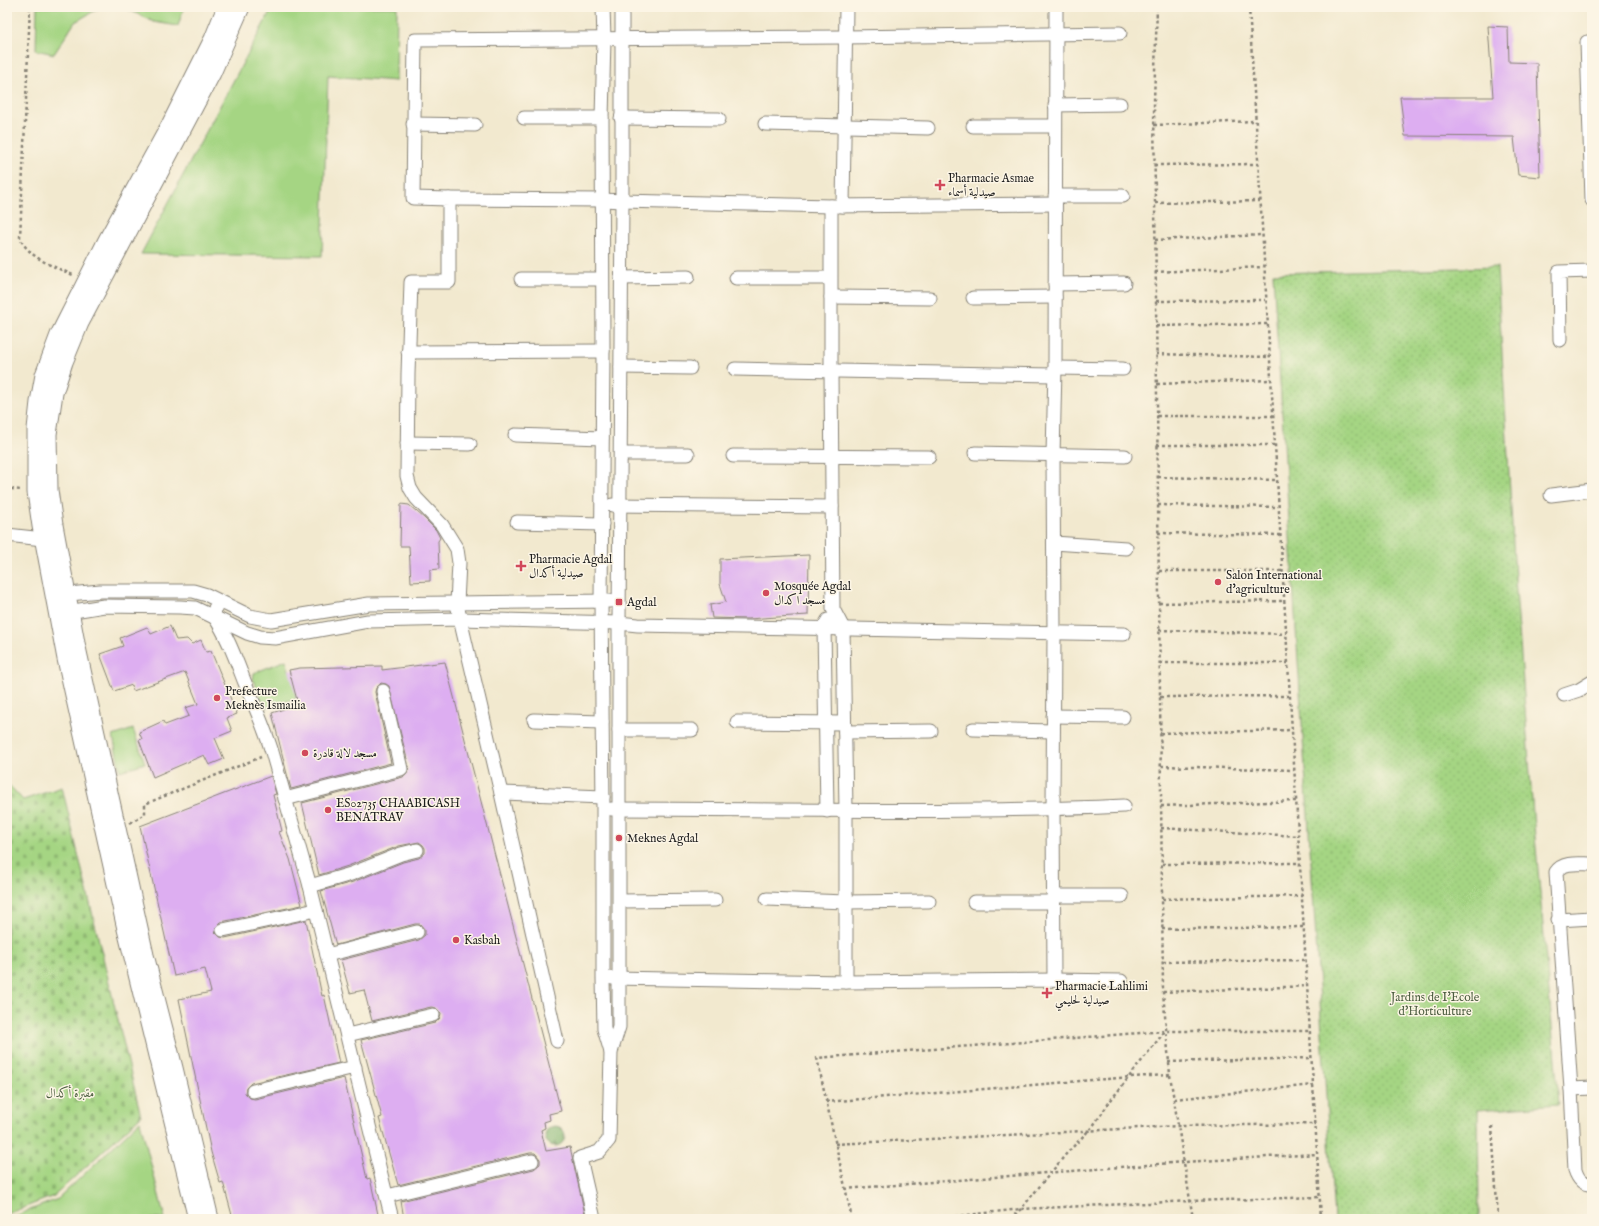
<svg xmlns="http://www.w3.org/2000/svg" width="1599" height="1226" viewBox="0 0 1599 1226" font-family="'IM FELL English',Amiri,serif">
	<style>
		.green { fill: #a5d583; stroke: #607850 }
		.forest { fill: url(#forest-firs); stroke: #506946 }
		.cemetery { fill: url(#cemetery-stones); stroke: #607850 }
		.park { fill: url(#park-dots); stroke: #607850 }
		.building { fill: #ddaef1 }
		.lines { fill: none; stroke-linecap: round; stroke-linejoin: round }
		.minor-casing { stroke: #878276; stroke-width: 15 }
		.major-casing { stroke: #878276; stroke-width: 19 }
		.path { stroke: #878276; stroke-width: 2.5; stroke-dasharray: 3 3; stroke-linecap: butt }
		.minor { stroke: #fff; stroke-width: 13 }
		.major { stroke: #fff; stroke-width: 17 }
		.poi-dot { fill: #d1495b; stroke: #fcf5e5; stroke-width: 1.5 }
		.labels { text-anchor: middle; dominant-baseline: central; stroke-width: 3; stroke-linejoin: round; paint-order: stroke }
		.poi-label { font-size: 12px; fill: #1c1c1c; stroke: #fcf5e5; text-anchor: start }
		.park-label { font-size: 12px; fill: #4c5d40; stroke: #fcf5e5 }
	</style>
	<defs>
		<pattern id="forest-firs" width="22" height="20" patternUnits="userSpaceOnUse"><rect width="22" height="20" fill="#84b671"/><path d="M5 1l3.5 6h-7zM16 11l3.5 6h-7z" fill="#6b935c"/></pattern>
		<pattern id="cemetery-stones" width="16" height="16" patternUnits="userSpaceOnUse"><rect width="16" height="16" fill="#a5d583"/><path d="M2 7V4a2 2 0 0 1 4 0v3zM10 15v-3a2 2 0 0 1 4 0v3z" fill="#8db671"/></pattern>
		<pattern id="park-dots" width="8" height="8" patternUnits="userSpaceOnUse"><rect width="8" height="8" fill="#a5d583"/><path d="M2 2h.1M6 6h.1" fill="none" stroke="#8db671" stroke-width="1.8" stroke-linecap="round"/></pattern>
	</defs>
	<rect width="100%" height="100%" fill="#fcf5e5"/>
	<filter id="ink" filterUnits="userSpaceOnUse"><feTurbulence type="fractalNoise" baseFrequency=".025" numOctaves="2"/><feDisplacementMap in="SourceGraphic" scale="8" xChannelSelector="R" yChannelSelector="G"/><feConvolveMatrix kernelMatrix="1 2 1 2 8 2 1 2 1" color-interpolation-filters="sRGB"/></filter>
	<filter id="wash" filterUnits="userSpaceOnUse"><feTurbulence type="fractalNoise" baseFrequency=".012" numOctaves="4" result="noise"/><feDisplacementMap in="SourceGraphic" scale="16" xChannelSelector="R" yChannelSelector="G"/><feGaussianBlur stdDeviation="0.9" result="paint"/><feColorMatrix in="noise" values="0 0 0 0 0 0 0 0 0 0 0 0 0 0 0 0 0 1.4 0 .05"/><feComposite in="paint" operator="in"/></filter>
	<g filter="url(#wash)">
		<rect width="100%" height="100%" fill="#f2e9cf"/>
		<!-- green -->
		<g class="green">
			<polygon points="37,7 101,7 75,22 54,54 36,50"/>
			<polygon points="123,7 184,7 178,26 154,22"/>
			<polygon points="278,7 397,7 396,81 328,76 322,256 141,254 269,14"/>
			<polygon points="286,660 289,670 308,695 265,708 253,680 254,673"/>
			<polygon points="133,729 145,763 120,771 113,736"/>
			<polygon points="140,1121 165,1219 7,1219 58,1199"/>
		</g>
		<!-- forest -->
		<circle class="forest" cx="555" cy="1136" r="10"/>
		<!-- cemetery -->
		<polygon class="cemetery" points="7,783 23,800 62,787 141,1116 54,1196 7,1214"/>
		<!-- park -->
		<polygon class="park" points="1497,267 1515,577 1533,814 1559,1104 1478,1110 1479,1219 1334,1219 1273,273"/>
		<g id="blocks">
			<!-- building -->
			<g class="building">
				<polygon points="1488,26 1508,27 1509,62 1537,63 1540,177 1518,175 1514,137 1405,136 1400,97 1493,97"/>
				<polygon points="401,504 409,505 424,518 436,530 440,538 438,541 439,569 430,570 430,581 411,582 409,546 400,546"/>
				<polygon points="809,555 808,615 748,619 712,618 710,605 726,602 720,584 720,559"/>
				<polygon points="170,626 176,640 187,639 192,644 201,640 206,652 211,651 237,714 227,718 232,731 215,738 224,759 209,765 204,755 153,777 139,740 142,739 139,732 163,721 165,725 189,716 185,708 198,704 185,672 133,691 132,685 114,691 100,654 123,646 120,638 147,627 151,634"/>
				<polygon points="445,662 561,1111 549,1114 550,1120 544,1122 545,1128 541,1130 546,1151 570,1147 586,1219 404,1219 401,1201 534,1169 540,1164 540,1159 535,1153 530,1153 398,1185 379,1118 382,1117 361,1040 435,1023 440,1018 441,1013 436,1008 431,1007 372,1021 364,990 350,993 341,960 419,940 425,935 425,930 420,924 415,924 336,945 321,891 353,882 403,862 419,858 425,853 425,848 423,845 419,842 399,846 348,866 319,875 302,803 403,777 407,774 409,767 389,686 386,684 381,683 376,688 375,692 391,763 291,789 286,770 272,713 298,704 289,670 300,668 382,666 382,670"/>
				<polygon points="271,776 276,794 273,795 282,831 279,832 290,859 302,905 221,922 216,927 215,932 220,937 225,938 306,920 322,996 324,995 339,1063 251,1083 246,1088 245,1093 250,1098 255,1099 344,1078 367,1179 370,1178 379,1219 233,1219 223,1182 220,1183 211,1152 179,999 211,992 205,969 174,976 140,826"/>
			</g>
		</g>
	</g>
	<g filter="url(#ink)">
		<use href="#blocks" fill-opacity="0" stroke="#878276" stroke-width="1"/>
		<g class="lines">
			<!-- minor casing -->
			<g class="minor-casing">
				<g id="minor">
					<polyline points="603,7 604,39 602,118 603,351 601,601 603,809 603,978 604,1029 611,1052"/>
					<polyline points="1587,42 1592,200"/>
					<polyline points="1055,105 1120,104"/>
					<polyline points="524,118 602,118"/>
					<polyline points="621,118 719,119"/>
					<polyline points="413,124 475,125"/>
					<polyline points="765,124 928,128"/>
					<polyline points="973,126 1055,126"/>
					<polyline points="1055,196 1123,196"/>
					<polyline points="449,199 603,200 622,201 831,206 1055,204"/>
					<polyline points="831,206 831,372 833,609 843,628 846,810 846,982"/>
					<polyline points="843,206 846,7"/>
					<polyline points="621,278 688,277"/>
					<polyline points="736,278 830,278"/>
					<polyline points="521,279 602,279"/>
					<polyline points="1055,284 1124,283"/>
					<polyline points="831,297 930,298"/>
					<polyline points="973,298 1055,297"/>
					<polyline points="1560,340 1559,272 1592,271"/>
					<polyline points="408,352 603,351"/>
					<polyline points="621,367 690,368"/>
					<polyline points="1055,368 1123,369"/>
					<polyline points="735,369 1054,375"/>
					<polyline points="515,435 602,438"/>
					<polyline points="407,443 470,444"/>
					<polyline points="975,453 1125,456"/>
					<polyline points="621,454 688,454"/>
					<polyline points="733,456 929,457"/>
					<polyline points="1551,495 1592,490"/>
					<polyline points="612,505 832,507"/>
					<polyline points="517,522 602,524"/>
					<polyline points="7,535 43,539"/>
					<polyline points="1054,543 1126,548"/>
					<polyline points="59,595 100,591 193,591 207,595 250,616 271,620 369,604 610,601"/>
					<path d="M222 603 215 608 214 616C228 637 236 660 245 683 255 706 265 729 272 752L310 886 392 1219"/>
					<polyline points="62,613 104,606 180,607 195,608 247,633 260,637 275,638 368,621 460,619 619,623 638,625 1124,634"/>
					<polyline points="1564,695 1579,690 1592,682"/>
					<polyline points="1053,716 1123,717"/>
					<polyline points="534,720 602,722"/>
					<polyline points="737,722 844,723"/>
					<polyline points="973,729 1053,731"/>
					<polyline points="619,730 692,730"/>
					<polyline points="845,732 931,731"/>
					<polyline points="501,793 603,797"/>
					<polyline points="285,799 401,769 383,691"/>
					<path d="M611 809C782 809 953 814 1124 806"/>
					<polyline points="827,811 824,627 828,620"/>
					<path d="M1592 864C1580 864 1563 861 1556 872L1571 1089 1575 1170C1578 1179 1582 1185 1592 1184"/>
					<polyline points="310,886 351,874 401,854 417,850"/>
					<polyline points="1053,896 1122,896"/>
					<polyline points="767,899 846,902 929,901"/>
					<polyline points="620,901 715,900"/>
					<polyline points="974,902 1053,902"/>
					<polyline points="1558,920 1592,918"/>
					<polyline points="223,930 316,910"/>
					<polyline points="327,955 417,932"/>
					<polyline points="612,978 846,982 1054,980 1121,981"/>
					<polyline points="1054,980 1053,809 1054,632 1053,455 1055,368 1056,7"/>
					<polyline points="347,1035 433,1015"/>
					<polyline points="557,1041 501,793 460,619 457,603 459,563 457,549 442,525 416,498 410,488 407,476 408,374 411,282 449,282 449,199 413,198 415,40 845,37 1120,33"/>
					<polyline points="1571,1089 1592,1088"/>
					<polyline points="253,1091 355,1067"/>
					<polyline points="387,1196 532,1161"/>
					<polyline points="594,1219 580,1158 599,1152 609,1140 611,1052 619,1027 619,623 622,201 622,7"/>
				</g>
			</g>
			<!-- major casing -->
			<g class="major-casing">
				<g id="major">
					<polyline points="197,1219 126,929 66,659 41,526 36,492 36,429 39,402 44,375 59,335 107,240 170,125 213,39 226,7"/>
					<polyline points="210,1219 174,1068 145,955 76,643 54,525 49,490 48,434 54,393 64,362 80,323 212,73 241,7"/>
				</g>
			</g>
			<!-- path -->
			<g class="path">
				<path d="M30 7 20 238C30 259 53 266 73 275"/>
				<polyline points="1249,7 1321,1219"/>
				<polyline points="1154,125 1255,121"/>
				<polyline points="1154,165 1257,164"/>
				<polyline points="1155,203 1260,201"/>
				<polyline points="1155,240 1262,235"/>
				<polyline points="1155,272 1263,267"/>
				<polyline points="1156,301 1265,300"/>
				<polyline points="1156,326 1267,324"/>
				<polyline points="1156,354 1269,357"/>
				<polyline points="1157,384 1270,380"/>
				<polyline points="1157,416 1273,416"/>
				<polyline points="1157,445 1274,445"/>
				<polyline points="1158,477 1276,480"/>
				<polyline points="7,484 12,489 21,490"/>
				<polyline points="1158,505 1278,507"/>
				<polyline points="1158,533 1280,535"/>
				<polyline points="1159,571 1282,571"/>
				<polyline points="1159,603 1284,601"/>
				<polyline points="1159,630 1286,634"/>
				<polyline points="1160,663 1288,663"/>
				<polyline points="1160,697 1289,696"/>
				<polyline points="1160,733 1292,730"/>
				<polyline points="1161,766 1294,770"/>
				<polyline points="1161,806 1296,801"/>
				<polyline points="130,823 145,814 145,804 261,757"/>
				<polyline points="1161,828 1298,836"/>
				<polyline points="1162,864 1300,863"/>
				<polyline points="1162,899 1302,896"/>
				<polyline points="1162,929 1304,927"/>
				<polyline points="1163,962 1306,960"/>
				<polyline points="1163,992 1307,986"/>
				<polyline points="1168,1062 1312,1058"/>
				<polyline points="1170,1075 1193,1219"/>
				<polyline points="1174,1099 1313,1085"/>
				<polyline points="826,1102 1130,1077 1170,1075 1163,992 1154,102 1157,7"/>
				<polyline points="1492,1126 1498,1219"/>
				<polyline points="835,1144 1178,1126 1316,1124"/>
				<polyline points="845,1189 1184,1162 1317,1154"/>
				<polyline points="852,1219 817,1058 1165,1031 1310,1031"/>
				<polyline points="932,1219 1021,1209 1191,1201 1320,1197"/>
				<polyline points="1010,1219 1021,1209 1067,1153 1093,1126 1111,1100 1165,1031"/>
			</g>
			<!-- minor -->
			<use href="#minor" class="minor"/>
			<!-- major -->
			<use href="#major" class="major"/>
		</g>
	</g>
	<!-- markers -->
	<g class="poi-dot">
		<path d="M938 179h4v4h4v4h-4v4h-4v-4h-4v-4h4z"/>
		<path d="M519 560h4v4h4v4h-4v4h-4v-4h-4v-4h4z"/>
		<circle cx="1218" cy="582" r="4"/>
		<circle cx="766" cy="593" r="4"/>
		<rect x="615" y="598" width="8" height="8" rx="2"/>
		<circle cx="217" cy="698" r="4"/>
		<circle cx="305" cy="753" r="4"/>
		<circle cx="328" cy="810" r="4"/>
		<circle cx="619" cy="838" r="4"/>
		<circle cx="456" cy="940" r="4"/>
		<path d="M1045 987h4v4h4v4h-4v4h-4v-4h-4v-4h4z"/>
	</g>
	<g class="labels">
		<!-- poi labels -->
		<g class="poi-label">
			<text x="948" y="178">Pharmacie Asmae<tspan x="948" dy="14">صيدلية أسماء</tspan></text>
			<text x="529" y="559">Pharmacie Agdal<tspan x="529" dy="14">صيدلية أكدال</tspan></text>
			<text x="1226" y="575">Salon International<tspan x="1226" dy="14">d'agriculture</tspan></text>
			<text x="774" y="586">Mosquée Agdal<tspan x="774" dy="14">مسجد اكدال</tspan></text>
			<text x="627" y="602">Agdal</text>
			<text x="225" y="691">Prefecture<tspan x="225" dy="14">Meknès Ismailia</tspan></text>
			<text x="313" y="753">مسجد لالة قادرة</text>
			<text x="336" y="803">ES02735 CHAABICASH<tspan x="336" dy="14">BENATRAV</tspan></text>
			<text x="627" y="838">Meknes Agdal</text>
			<text x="464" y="940">Kasbah</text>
			<text x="1055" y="986">Pharmacie Lahlimi<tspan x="1055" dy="14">صيدلية لحليمي</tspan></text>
		</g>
		<!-- park labels -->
		<g class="park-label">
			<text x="1435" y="997">Jardins de I'Ecole<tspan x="1435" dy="14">d'Horticulture</tspan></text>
			<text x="70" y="1093">مقبرة أكدال</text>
		</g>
	</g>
	<!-- margin -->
	<rect width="1599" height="1226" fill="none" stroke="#fcf5e5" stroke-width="24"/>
</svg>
